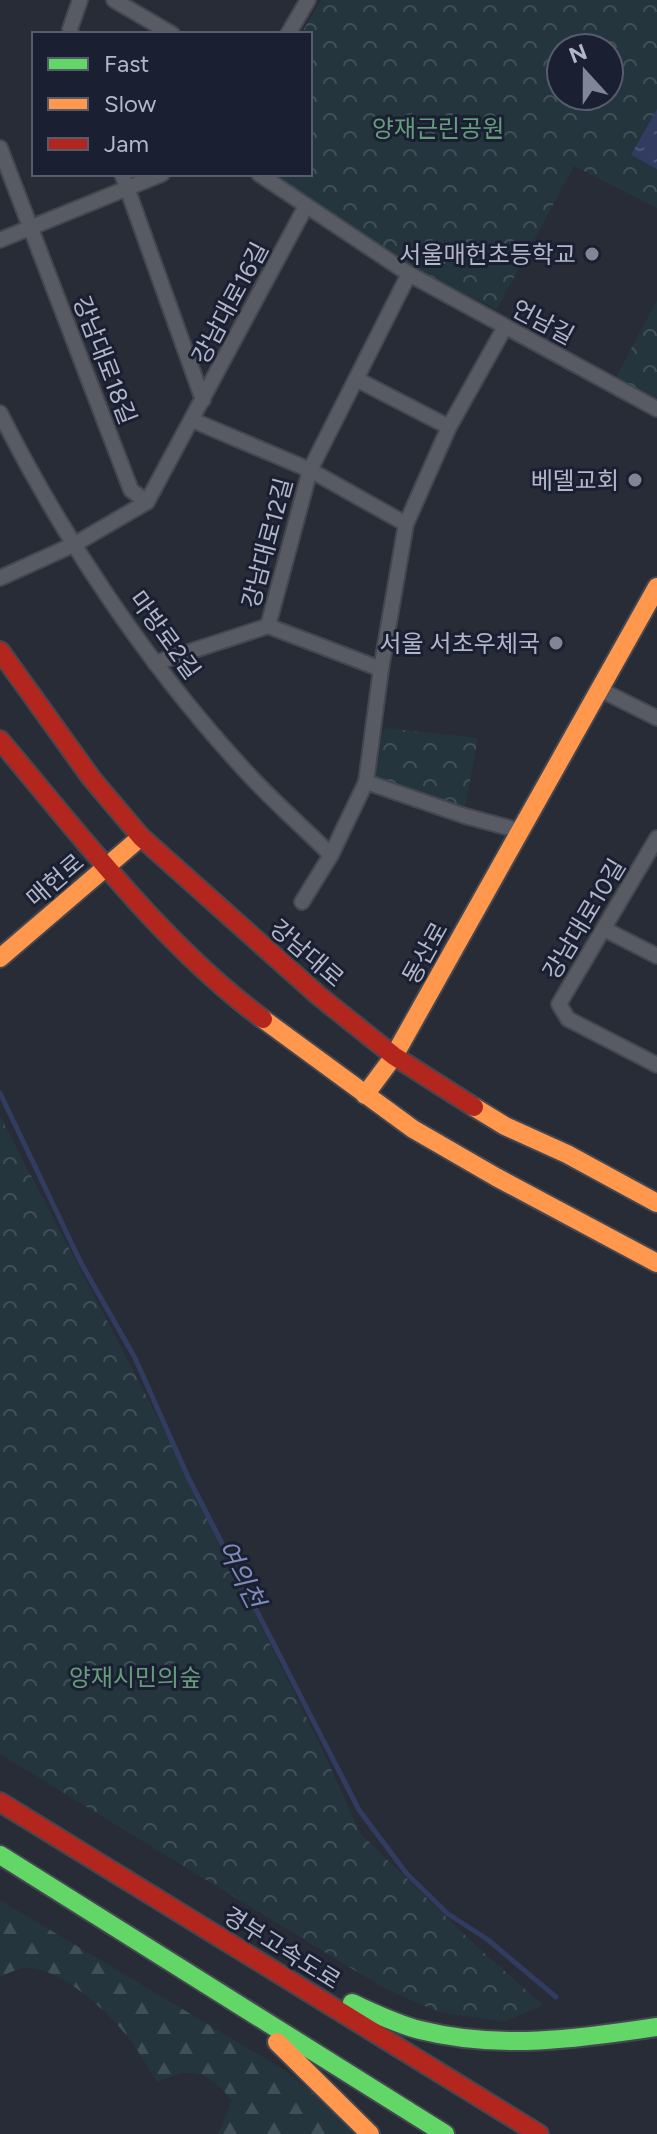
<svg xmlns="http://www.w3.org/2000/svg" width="657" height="2134" viewBox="0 0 657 2134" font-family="Figtree,'Noto Sans KR',sans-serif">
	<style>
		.forest { fill: url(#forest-firs) }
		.park { fill: url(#park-crowns); fill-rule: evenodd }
		.water { fill: url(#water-ripples) }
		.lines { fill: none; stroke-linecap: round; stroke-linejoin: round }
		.stream { stroke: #313c60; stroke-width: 5 }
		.street-casing { stroke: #444750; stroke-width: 18 }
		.fast-casing { stroke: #444750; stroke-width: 22 }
		.slow-casing { stroke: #444750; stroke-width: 22 }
		.jam-casing { stroke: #444750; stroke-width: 22 }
		.street { stroke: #585a64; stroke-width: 14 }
		.fast { stroke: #63d668; stroke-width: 18 }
		.slow { stroke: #ff974d; stroke-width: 18 }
		.jam { stroke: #b3261e; stroke-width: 18 }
		.poi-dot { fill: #818696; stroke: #1a2032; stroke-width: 3 }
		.labels { text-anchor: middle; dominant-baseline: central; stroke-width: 6; stroke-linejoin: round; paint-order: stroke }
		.park-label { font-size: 24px; fill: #669c7c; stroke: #1a2032 }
		.poi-label { font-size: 24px; fill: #b1b6c9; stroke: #1a2032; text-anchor: end }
		.street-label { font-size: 24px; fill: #b1b6c9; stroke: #1a2032 }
		.water-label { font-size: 26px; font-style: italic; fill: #7e8cb7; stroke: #1a2032 }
	</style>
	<defs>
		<pattern id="forest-firs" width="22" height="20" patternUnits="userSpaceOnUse" patternTransform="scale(2)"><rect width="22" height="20" fill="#24353d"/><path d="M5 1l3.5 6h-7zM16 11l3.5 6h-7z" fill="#415058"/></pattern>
		<pattern id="park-crowns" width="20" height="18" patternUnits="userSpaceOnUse" patternTransform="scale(2)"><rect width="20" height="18" fill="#24353d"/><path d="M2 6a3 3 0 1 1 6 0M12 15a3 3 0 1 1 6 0" fill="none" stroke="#415058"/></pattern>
		<pattern id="water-ripples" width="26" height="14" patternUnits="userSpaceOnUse" patternTransform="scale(2)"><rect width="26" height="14" fill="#313c60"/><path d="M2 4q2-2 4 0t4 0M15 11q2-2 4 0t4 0" fill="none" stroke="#4c5675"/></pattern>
	</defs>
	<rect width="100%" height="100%" fill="#272c37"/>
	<!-- forest -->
	<path class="forest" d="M0 1900 286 2071 351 2125 356 2134H218L232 2100C205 2070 194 2066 157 2082 148 2068 140 2053 130 2040 111 2014 58 1964 23 1968 16 1969 7 1974 0 1977Z"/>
	<!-- park -->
	<g class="park">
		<path d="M321 0H657V208L574 166 497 309 423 274 273 174H310V34H301ZM561 48H609V96H561Z"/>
		<polygon points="657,300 657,399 616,377"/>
		<polygon points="384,728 478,738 465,808 375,779"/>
		<polygon points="0,1116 163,1428 322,1749 360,1833 471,1941 543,2005 504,2022 438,2012 382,1987 0,1754"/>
	</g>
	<!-- water -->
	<polygon class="water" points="657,109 657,169 631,155"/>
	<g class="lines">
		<!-- stream -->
		<polyline class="stream" points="0,1093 81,1263 135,1358 188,1477 359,1810 407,1874 448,1914 487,1939 556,1997"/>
		<!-- street casing -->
		<g class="street-casing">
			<g id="street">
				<polyline points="114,0 172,34"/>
				<polyline points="71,34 70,29 80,0"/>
				<polyline points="288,34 308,0"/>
				<polyline points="0,148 131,490 147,502"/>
				<polyline points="122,174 203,400"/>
				<polyline points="259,174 409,274 657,409"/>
				<polyline points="0,240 162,174"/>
				<polyline points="356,379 449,427"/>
				<path d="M0 413C63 538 146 662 240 765 268 797 301 825 331 855"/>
				<polyline points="192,420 310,470 406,524"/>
				<polyline points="0,578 75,544 147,502 306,206"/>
				<polyline points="268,626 381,669"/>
				<polyline points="155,663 268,626 310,470 409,274"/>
				<polyline points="599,689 657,718"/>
				<polyline points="366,782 465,816 521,831"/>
				<polyline points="657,838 559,1004 568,1019 657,1065"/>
				<polyline points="302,902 331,855 366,782 381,669 406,524 449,427 505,327"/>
				<polyline points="604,929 657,956"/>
			</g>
		</g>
		<!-- fast casing -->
		<g class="fast-casing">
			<g id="fast">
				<polyline points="0,1855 445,2134"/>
				<path d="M352 2003C374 2013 396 2024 420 2030 499 2050 578 2039 657 2027"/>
			</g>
		</g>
		<!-- slow casing -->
		<g class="slow-casing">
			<g id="slow">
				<polyline points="0,958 141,837"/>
				<polyline points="263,1019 413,1129 496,1177 657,1263"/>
				<polyline points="365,1095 394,1056 657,587"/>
				<polyline points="474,1107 505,1126 567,1154 657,1203"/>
				<polyline points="277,2042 370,2134"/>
			</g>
		</g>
		<!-- jam casing -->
		<g class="jam-casing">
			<g id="jam">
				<polyline points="0,651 92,779 141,837 319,996 394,1056 474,1107"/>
				<path d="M0 740C81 836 162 944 263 1019"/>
				<polyline points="0,1802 539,2134"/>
			</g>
		</g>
		<!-- street -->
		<use href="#street" class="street"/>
		<!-- fast -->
		<use href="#fast" class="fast"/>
		<!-- slow -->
		<use href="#slow" class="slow"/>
		<!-- jam -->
		<use href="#jam" class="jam"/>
	</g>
	<!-- markers -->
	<g class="poi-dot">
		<circle cx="592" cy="254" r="8"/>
		<circle cx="635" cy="480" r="8"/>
		<circle cx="556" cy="643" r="8"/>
	</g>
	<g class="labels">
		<!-- park labels -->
		<g class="park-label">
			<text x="438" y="128">양재근린공원</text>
			<text x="135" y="1677">양재시민의숲</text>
		</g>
		<!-- poi labels -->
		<g class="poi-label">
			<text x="576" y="254">서울매헌초등학교</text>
			<text x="619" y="480">베델교회</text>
			<text x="540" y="643">서울 서초우체국</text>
		</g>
		<!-- street labels -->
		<g class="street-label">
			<text transform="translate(230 303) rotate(-62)">강남대로16길</text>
			<text transform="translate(543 322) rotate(28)">언남길</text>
			<text transform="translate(105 360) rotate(69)">강남대로18길</text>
			<text transform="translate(267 543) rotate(-75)">강남대로12길</text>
			<text transform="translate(165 635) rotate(54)">마방로2길</text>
			<text transform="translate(55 880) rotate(-41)">매헌로</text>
			<text transform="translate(584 919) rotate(-59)">강남대로10길</text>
			<text transform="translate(307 953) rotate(41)">강남대로</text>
			<text transform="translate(425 953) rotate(-61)">동산로</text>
			<text transform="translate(282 1948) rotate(32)">경부고속도로</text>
		</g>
		<!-- water labels -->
		<g class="water-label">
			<text transform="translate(241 1574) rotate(63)">여의천</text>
		</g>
	</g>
	<!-- legend -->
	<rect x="32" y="32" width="280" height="144" fill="#1a2032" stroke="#565c6e" stroke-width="2"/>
	<rect x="48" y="58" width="40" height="12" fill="#63d668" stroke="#565c6e" stroke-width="2"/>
	<text x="104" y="72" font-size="24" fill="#b1b6c9">Fast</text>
	<rect x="48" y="98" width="40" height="12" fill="#ff974d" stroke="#565c6e" stroke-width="2"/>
	<text x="104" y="112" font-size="24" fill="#b1b6c9">Slow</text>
	<rect x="48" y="138" width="40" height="12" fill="#b3261e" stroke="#565c6e" stroke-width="2"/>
	<text x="104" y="152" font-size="24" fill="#b1b6c9">Jam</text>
	<!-- north arrow -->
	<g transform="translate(585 72) rotate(339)"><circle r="38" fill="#1a2032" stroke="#565c6e" stroke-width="2"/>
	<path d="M0-6L14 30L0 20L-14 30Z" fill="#818696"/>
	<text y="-12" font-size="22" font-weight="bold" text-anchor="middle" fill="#b1b6c9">N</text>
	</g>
</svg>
